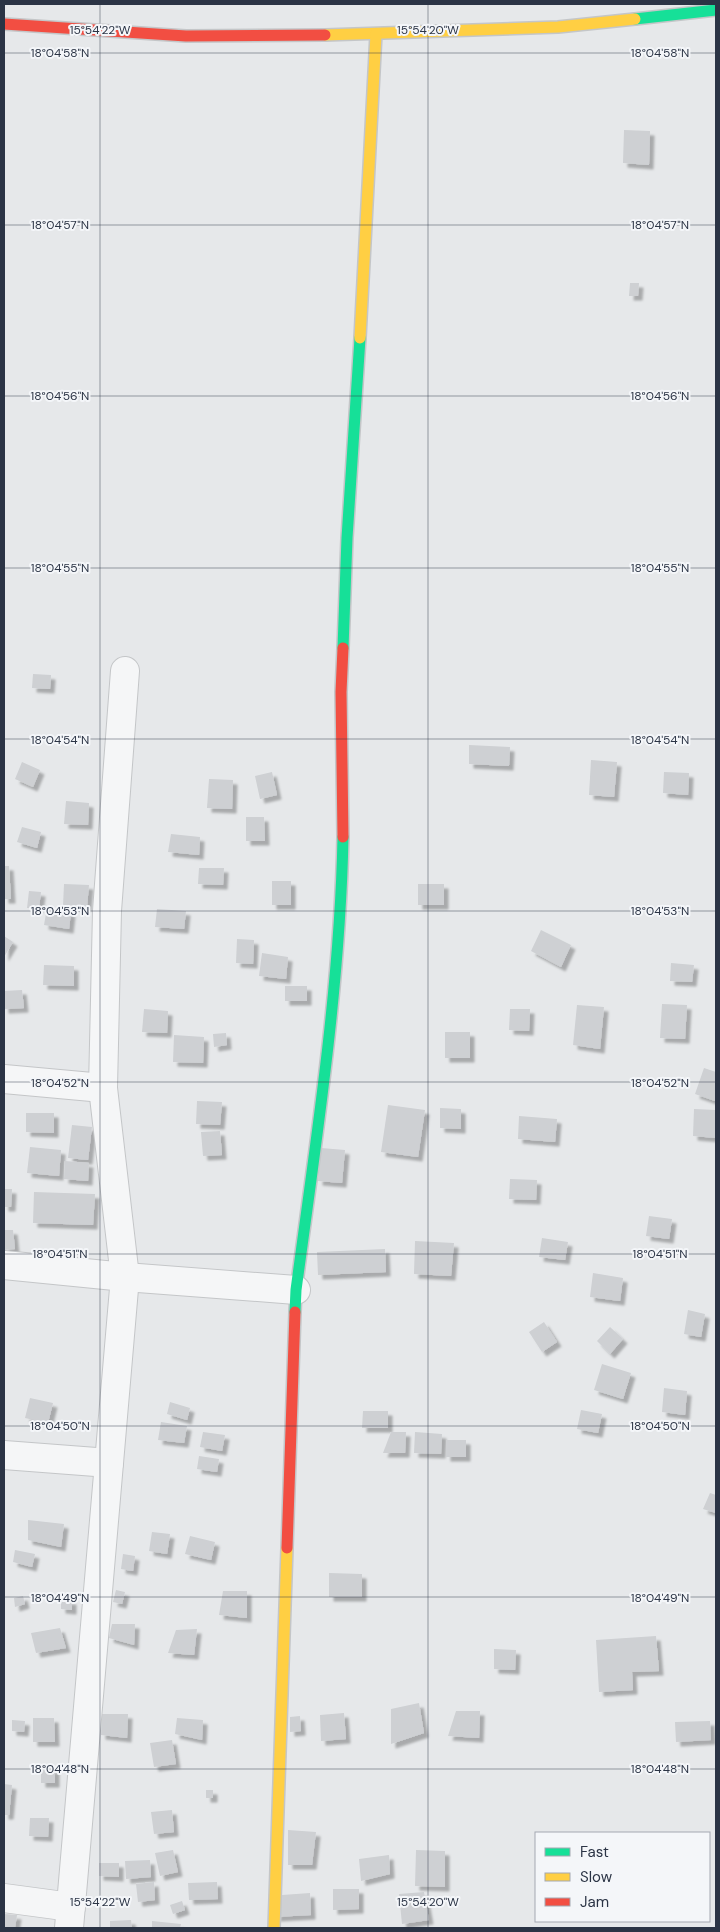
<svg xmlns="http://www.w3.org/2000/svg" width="720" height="1932" viewBox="0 0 720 1932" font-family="'DM Sans',sans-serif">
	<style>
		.building { fill: #ced0d3; filter: url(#shadow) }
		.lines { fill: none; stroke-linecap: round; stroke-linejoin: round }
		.street-casing { stroke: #c4c6c8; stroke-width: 30 }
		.fast-casing { stroke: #c4c6c8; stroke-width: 14 }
		.slow-casing { stroke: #c4c6c8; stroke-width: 14 }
		.jam-casing { stroke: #c4c6c8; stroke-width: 14 }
		.street { stroke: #f5f6f7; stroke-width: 28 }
		.fast { stroke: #16e098; stroke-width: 11 }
		.slow { stroke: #ffcf43; stroke-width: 11 }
		.jam { stroke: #f24e42; stroke-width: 11 }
		.ticks { fill: none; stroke: #2b3445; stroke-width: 1; stroke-opacity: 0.45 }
		.ticks-label { font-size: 12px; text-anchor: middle; fill: #2b3445; stroke: #f4f6f9; stroke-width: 4; stroke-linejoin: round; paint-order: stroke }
	</style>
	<defs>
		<filter id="shadow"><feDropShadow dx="4.5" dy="4.5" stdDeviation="1" flood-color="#0004"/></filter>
	</defs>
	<rect width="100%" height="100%" fill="#e6e8ea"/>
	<!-- building -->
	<g class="building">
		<polygon points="624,130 650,131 649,165 623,163"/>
		<polygon points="630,283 639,283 638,296 629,296"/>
		<polygon points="33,674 51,675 50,689 32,688"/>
		<polygon points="469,745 510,747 509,766 469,764"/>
		<polygon points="591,760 617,762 614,797 589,795"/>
		<polygon points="22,762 40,770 33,787 15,779"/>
		<polygon points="272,772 277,795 260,799 255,776"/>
		<polygon points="664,772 689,773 688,795 663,793"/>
		<polygon points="209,779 233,780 232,809 207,808"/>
		<polygon points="66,801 89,803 88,825 64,824"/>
		<polygon points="246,817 264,817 265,841 246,841"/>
		<polygon points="22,827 41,832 37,848 17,842"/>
		<polygon points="171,834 200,837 199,855 168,852"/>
		<polygon points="4,866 9,866 11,899 4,899"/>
		<polygon points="199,868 224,868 223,885 198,884"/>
		<rect x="272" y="881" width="19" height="24"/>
		<polygon points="64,884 89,885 87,907 63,906"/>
		<rect x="418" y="884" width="26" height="21"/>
		<polygon points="29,891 41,892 39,908 27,908"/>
		<polygon points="47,908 71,912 69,929 44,925"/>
		<polygon points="157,909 186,911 184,929 155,927"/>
		<polygon points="541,930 571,945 561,967 531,951"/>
		<polygon points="4,936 13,942 4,957"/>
		<polygon points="237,939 254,940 253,964 236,963"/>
		<polygon points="262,953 288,957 286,979 259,976"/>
		<polygon points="671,963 694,965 692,982 670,981"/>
		<polygon points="44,965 74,966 74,986 43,985"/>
		<rect x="285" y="986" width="22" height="15"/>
		<polygon points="22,990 24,1008 4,1009 4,991"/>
		<polygon points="662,1004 687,1005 685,1039 660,1038"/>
		<polygon points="577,1005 604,1007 600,1049 573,1045"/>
		<polygon points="144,1009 168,1011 167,1033 142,1032"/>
		<polygon points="510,1009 530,1009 529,1031 509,1030"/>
		<rect x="445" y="1032" width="25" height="26"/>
		<polygon points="226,1033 227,1045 214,1047 213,1034"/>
		<polygon points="174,1035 204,1037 203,1063 173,1062"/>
		<polygon points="704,1068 716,1072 715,1101 695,1094"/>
		<polygon points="197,1101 222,1102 220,1125 196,1124"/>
		<polygon points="388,1105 425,1110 418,1157 381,1152"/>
		<polygon points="440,1108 461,1109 461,1129 440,1128"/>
		<polygon points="694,1109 716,1110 716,1138 693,1136"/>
		<polygon points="26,1113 54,1113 54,1133 26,1132"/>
		<polygon points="519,1116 557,1119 555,1142 518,1139"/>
		<polygon points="72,1125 92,1127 88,1160 68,1158"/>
		<polygon points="220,1131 222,1155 203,1156 201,1132"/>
		<polygon points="30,1147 61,1150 59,1176 27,1173"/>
		<polygon points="321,1148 345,1150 342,1183 318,1181"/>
		<polygon points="65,1161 89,1163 88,1181 64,1179"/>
		<polygon points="510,1179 537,1180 536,1200 509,1199"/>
		<polygon points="4,1189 12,1189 11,1207 4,1207"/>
		<polygon points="34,1192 95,1194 93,1225 33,1223"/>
		<polygon points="649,1216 672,1219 669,1239 646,1236"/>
		<polygon points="4,1230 13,1230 15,1249 4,1250"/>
		<polygon points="542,1238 568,1242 565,1260 539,1257"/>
		<polygon points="415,1241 454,1243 451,1276 414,1274"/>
		<polygon points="385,1249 386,1272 318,1275 317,1252"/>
		<polygon points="593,1273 623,1278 620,1301 590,1297"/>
		<polygon points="688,1310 705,1314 701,1337 684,1334"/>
		<polygon points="544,1322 557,1342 542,1352 529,1332"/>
		<polygon points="610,1327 623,1339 610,1354 597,1341"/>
		<polygon points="602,1364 631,1373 623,1399 594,1390"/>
		<polygon points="664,1388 687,1391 685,1415 662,1412"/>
		<polygon points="30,1398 53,1403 48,1423 25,1418"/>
		<polygon points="170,1402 190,1408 187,1420 167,1414"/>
		<polygon points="581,1410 602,1414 598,1433 577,1429"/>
		<polygon points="363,1411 388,1411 388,1428 362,1428"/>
		<polygon points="161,1422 187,1426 184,1443 158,1440"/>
		<polygon points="203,1432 225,1435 222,1451 200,1447"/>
		<polygon points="391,1432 406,1432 405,1453 383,1453"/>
		<polygon points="415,1432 442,1434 441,1454 414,1453"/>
		<rect x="446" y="1440" width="20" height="17"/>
		<polygon points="199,1456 219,1459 217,1472 197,1469"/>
		<polygon points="710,1493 716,1495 716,1513 703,1509"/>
		<polygon points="28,1520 64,1524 61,1547 28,1540"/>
		<polygon points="152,1532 170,1534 167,1554 149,1551"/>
		<polygon points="190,1536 215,1542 211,1560 185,1554"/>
		<polygon points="15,1550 35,1554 32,1567 13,1562"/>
		<polygon points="123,1554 135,1556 133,1571 121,1569"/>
		<polygon points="329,1573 362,1574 362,1597 329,1597"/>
		<polygon points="116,1590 125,1592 122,1604 113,1602"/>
		<polygon points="223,1591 247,1591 247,1618 219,1615"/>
		<polygon points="23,1596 25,1604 15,1607 14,1598"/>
		<polygon points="61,1600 72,1600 72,1610 61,1609"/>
		<polygon points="112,1624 135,1624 134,1645 109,1638"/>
		<polygon points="60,1628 66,1648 36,1653 31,1633"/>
		<polygon points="197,1629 194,1655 168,1653 176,1630"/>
		<polygon points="656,1636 659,1671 632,1672 633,1690 599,1692 596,1640"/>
		<polygon points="494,1649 516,1650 515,1670 494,1669"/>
		<polygon points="419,1703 424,1733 391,1744 391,1709"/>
		<polygon points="456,1711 480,1711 479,1738 448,1736"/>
		<polygon points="344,1713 346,1739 321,1741 320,1715"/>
		<polygon points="102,1714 128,1714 127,1738 101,1735"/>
		<polygon points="300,1716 301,1731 290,1732 290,1717"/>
		<polygon points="33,1718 54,1718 55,1742 33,1742"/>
		<polygon points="177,1718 203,1720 202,1740 175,1734"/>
		<polygon points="12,1720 25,1721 24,1732 12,1731"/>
		<polygon points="710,1721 711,1740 676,1742 675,1722"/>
		<polygon points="172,1740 176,1764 154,1767 150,1743"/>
		<polygon points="41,1768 55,1769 55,1783 41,1783"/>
		<polygon points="4,1784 12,1785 9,1815 4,1815"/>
		<rect x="206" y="1790" width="7" height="8"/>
		<polygon points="172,1810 174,1832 154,1834 151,1812"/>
		<polygon points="30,1818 49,1818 48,1837 29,1836"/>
		<polygon points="288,1830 316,1832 312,1865 288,1865"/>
		<polygon points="173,1850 178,1872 160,1876 155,1853"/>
		<polygon points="416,1850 445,1851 445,1887 415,1886"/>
		<polygon points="389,1855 390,1874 361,1881 359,1859"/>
		<polygon points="150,1860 151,1877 126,1879 125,1861"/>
		<polygon points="99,1863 119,1863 119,1877 99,1876"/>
		<polygon points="154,1882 155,1900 138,1902 136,1884"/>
		<polygon points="217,1882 218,1899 189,1900 188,1883"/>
		<polygon points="333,1889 359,1889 359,1909 333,1910"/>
		<polygon points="424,1892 429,1920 402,1924 399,1894"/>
		<polygon points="310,1893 311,1915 275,1917 282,1895"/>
		<polygon points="182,1901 185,1910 173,1914 170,1905"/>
		<polygon points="4,1914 17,1915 15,1928 4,1928"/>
		<polygon points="131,1920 132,1928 110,1928 110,1921"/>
		<polygon points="152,1921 181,1924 180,1928 152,1928"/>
	</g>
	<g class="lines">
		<!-- street casing -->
		<g class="street-casing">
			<g id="street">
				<polyline points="4,1079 103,1088"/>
				<polyline points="4,1265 125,1277 296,1290"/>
				<polyline points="4,1455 109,1463"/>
				<polyline points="4,1898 71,1907"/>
				<polyline points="69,1928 125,1277 103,1088 107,911 125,671"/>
			</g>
		</g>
		<!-- fast casing -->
		<g class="fast-casing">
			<g id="fast">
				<polyline points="635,19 716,10"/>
				<polyline points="343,648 347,538 360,338"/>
				<path d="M295 1312 296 1290C316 1140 340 989 343 837"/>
			</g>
		</g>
		<!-- slow casing -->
		<g class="slow-casing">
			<g id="slow">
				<polyline points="325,35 558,27 635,19"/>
				<polyline points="360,338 376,34"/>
				<polyline points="274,1928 287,1548"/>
			</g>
		</g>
		<!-- jam casing -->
		<g class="jam-casing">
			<g id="jam">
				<polyline points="4,24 186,36 325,35"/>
				<polyline points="343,648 341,692 343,837"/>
				<polyline points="287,1548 295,1312"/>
			</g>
		</g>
		<!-- street -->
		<use href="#street" class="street"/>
		<!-- fast -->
		<use href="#fast" class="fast"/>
		<!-- slow -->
		<use href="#slow" class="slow"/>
		<!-- jam -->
		<use href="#jam" class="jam"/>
	</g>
	<!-- ticks -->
	<path class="ticks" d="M100 4V1928M428 4V1928M4 53H716M4 225H716M4 396H716M4 568H716M4 739H716M4 911H716M4 1082H716M4 1254H716M4 1426H716M4 1597H716M4 1769H716"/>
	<g class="ticks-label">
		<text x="100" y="34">15°54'22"W</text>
		<text x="428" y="34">15°54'20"W</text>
		<text x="60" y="57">18°04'58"N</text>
		<text x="660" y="57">18°04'58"N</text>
		<text x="60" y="229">18°04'57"N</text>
		<text x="660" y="229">18°04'57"N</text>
		<text x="60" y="400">18°04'56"N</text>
		<text x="660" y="400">18°04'56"N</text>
		<text x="60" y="572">18°04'55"N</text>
		<text x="660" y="572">18°04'55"N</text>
		<text x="60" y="744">18°04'54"N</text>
		<text x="660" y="744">18°04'54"N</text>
		<text x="60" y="915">18°04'53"N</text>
		<text x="660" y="915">18°04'53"N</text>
		<text x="60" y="1087">18°04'52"N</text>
		<text x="660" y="1087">18°04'52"N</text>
		<text x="60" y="1258">18°04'51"N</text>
		<text x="660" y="1258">18°04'51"N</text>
		<text x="60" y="1430">18°04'50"N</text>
		<text x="660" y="1430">18°04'50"N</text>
		<text x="60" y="1602">18°04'49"N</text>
		<text x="660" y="1602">18°04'49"N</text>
		<text x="60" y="1773">18°04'48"N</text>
		<text x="660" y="1773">18°04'48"N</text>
		<text x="100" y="1906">15°54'22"W</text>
		<text x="428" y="1906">15°54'20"W</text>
	</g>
	<!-- border -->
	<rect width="720" height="1932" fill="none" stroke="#2b3445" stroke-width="10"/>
	<!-- legend -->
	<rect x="535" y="1832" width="175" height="90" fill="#f4f6f9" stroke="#a4a8b1"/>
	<rect x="545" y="1848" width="25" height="8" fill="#16e098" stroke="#a4a8b1"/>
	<text x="580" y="1857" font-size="15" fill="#2b3445">Fast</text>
	<rect x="545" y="1873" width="25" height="8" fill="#ffcf43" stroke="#a4a8b1"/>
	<text x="580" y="1882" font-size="15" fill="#2b3445">Slow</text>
	<rect x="545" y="1898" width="25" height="8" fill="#f24e42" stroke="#a4a8b1"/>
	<text x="580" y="1907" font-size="15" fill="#2b3445">Jam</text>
</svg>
